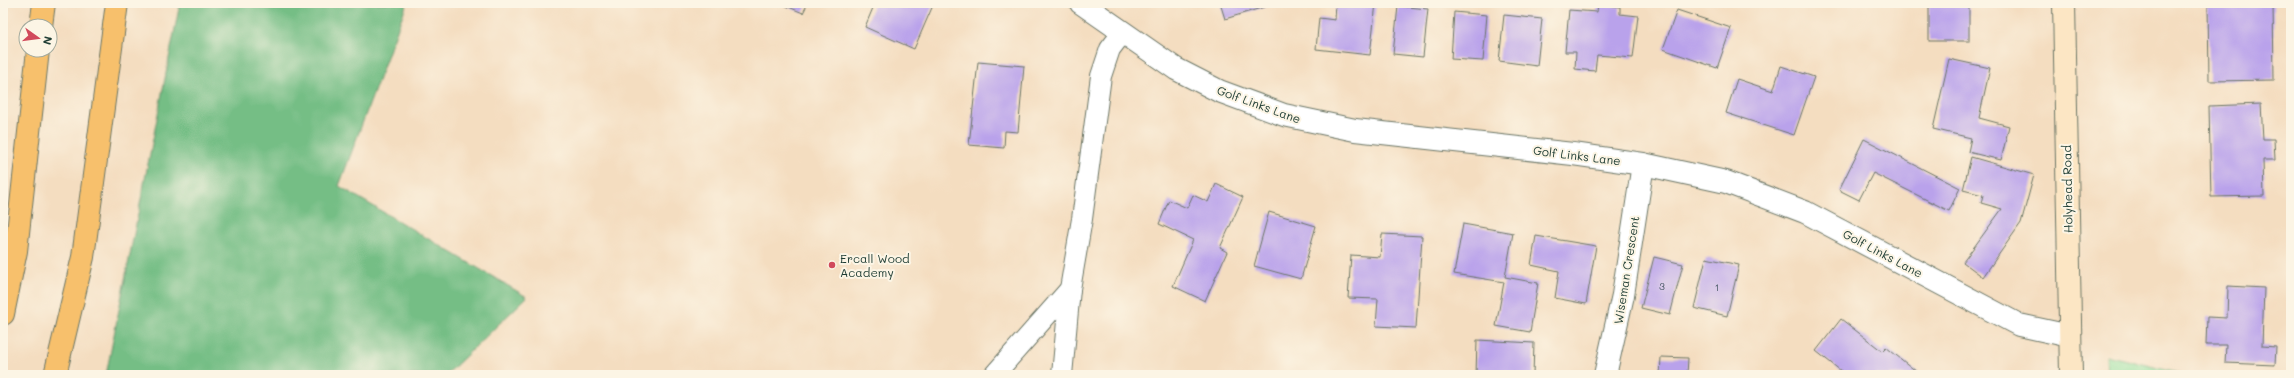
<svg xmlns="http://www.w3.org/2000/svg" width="2294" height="378" viewBox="0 0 2294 378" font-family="Mali,sans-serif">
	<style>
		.green { fill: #92e09e; stroke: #588e69 }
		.forest { fill: #75be85; stroke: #4a7e5c }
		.building { fill: #b9a2eb }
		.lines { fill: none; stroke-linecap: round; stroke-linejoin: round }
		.service-casing { stroke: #6a7565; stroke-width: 22 }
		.minor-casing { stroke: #6a7565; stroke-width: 24 }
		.secondary-casing { stroke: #6a7565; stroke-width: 24 }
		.motorway-casing { stroke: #6a7565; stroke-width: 24 }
		.service { stroke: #fff; stroke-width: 20 }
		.minor { stroke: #fff; stroke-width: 22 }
		.secondary { stroke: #fce6c4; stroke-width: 22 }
		.motorway { stroke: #f7c06c; stroke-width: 22 }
		.poi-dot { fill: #d1495b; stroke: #fcf5e5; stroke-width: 1.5 }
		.labels { text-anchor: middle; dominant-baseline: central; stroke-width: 4; stroke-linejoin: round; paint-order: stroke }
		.number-label { font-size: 10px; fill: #465662 }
		.street-label { font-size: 12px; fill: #1f3d34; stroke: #fcf5e5 }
		.poi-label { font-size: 12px; fill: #1f3d34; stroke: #fcf5e5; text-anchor: start }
	</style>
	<rect width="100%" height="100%" fill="#fcf5e5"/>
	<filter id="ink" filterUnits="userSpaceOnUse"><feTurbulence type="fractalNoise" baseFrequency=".025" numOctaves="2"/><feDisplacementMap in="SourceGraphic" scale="8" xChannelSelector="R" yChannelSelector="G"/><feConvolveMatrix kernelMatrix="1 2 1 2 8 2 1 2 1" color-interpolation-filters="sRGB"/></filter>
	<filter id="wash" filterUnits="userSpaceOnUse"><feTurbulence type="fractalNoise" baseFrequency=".012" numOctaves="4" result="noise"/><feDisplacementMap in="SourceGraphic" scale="16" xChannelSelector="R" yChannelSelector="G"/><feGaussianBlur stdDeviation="0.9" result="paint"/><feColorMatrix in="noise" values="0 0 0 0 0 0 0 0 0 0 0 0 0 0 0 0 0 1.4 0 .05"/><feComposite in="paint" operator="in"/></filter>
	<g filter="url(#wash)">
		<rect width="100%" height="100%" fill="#f4ddc0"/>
		<!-- green -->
		<polygon class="green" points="2106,355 2186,375 2107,375"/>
		<!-- forest -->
		<polygon class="forest" points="180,3 407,3 339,186 527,297 446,375 106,375"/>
		<g id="blocks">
			<!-- building -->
			<g class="building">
				<polygon points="779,3 808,3 803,13"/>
				<polygon points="875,3 934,3 914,49 865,27"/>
				<polygon points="1220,3 1271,3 1271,5 1225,19"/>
				<polygon points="1336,3 1376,3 1370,55 1316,49 1319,18 1335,20"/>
				<rect x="1929" y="3" width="40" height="38"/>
				<polygon points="2208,3 2273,3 2274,80 2209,81"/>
				<polygon points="1598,4 1620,7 1620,14 1638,16 1633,58 1597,55 1595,71 1575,69 1576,52 1565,52 1569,10 1597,12"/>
				<polygon points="1398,6 1428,9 1423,57 1393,54"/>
				<polygon points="1677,10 1731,28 1717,68 1663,49"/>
				<polygon points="1454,12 1487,15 1483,61 1451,59"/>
				<polygon points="1504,15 1542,19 1537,66 1499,61"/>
				<polygon points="1949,59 1990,68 1979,118 2009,126 2001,160 1968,152 1971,138 1933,129"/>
				<polygon points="978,62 1024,66 1018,132 1005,131 1004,148 969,145"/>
				<polygon points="1781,66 1814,77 1794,135 1726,113 1737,79 1773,91"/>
				<polygon points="2261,104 2263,139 2274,139 2275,160 2263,160 2264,196 2211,197 2209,106"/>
				<polygon points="1864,139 1960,188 1949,211 1873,173 1859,200 1839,190"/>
				<polygon points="1971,157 2034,175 2021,223 1983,277 1963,262 2002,209 1981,203 1983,195 1963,190"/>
				<polygon points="1216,184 1243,197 1220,248 1227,252 1205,301 1173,286 1193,240 1159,224 1169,200 1187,208 1193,195 1208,202"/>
				<polygon points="1269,212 1316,226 1301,279 1254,266"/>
				<polygon points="1463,224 1513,233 1505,277 1538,283 1530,332 1496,326 1504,282 1454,274"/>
				<polygon points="1382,234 1422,236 1416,328 1376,326 1378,299 1348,298 1351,255 1380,257"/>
				<polygon points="1536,236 1596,246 1586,304 1555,298 1559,271 1531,265"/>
				<polygon points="1654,257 1683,264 1670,315 1641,308"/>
				<polygon points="1706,258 1739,265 1727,316 1694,308"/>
				<polygon points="2228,286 2264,288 2262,346 2276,347 2275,365 2225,363 2226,345 2206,345 2207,317 2227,318"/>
				<polygon points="1841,319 1882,351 1886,347 1917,372 1914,375 1846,375 1816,351"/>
				<polygon points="1477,340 1534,343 1533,375 1476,375"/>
				<polygon points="1661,357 1688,358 1687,375 1660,375"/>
			</g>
		</g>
	</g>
	<g filter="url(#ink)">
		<use href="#blocks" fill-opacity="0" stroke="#6a7565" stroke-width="1"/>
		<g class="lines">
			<!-- service casing -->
			<g class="service-casing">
				<g id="service">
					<polyline points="1070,289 1082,219 1101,76 1110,49 1123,32"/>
					<polyline points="994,375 1070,289 1062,375"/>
				</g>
			</g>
			<!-- minor casing -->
			<g class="minor-casing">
				<g id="minor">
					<polyline points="1081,3 1176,69 1219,91 1284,115 1355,130 1573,154 1643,164 1726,182 1805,212 2019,325 2070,336"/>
					<polyline points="1605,375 1623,295 1643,164"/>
				</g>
			</g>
			<!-- secondary casing -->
			<g class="secondary-casing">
				<polyline id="secondary" points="2064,3 2071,375"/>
			</g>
			<!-- motorway casing -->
			<g class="motorway-casing">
				<g id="motorway">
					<polyline points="41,26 44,3"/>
					<polyline points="3,314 16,251 38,50"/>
					<polyline points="55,375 83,257 117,3"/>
				</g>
			</g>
			<!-- service -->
			<use href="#service" class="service"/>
			<!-- minor -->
			<use href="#minor" class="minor"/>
			<!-- secondary -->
			<use href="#secondary" class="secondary"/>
			<!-- motorway -->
			<use href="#motorway" class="motorway"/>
		</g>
	</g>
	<!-- markers -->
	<circle class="poi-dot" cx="832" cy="265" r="4"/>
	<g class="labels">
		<!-- number labels -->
		<g class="number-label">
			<text x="1662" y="286">3</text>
			<text x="1717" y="287">1</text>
		</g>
		<!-- street labels -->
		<g class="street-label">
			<text transform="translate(1259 104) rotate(20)">Golf Links Lane</text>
			<text transform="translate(1577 155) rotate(7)">Golf Links Lane</text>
			<text transform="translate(2067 189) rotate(-91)">Holyhead Road</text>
			<text transform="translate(1883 253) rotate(28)">Golf Links Lane</text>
			<text transform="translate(1626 270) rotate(-81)">Wiseman Crescent</text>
		</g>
		<!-- poi labels -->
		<g class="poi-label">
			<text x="840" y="258">Ercall Wood<tspan x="840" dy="14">Academy</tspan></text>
		</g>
	</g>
	<!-- margin -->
	<rect width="2294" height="378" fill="none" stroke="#fcf5e5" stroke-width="16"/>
	<!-- north arrow -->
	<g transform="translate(38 38) rotate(104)"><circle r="19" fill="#fcf5e5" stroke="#a4ab9e"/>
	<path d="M0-3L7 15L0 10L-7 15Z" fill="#d1495b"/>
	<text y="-6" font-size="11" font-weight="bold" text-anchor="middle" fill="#1f3d34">N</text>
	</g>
</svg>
